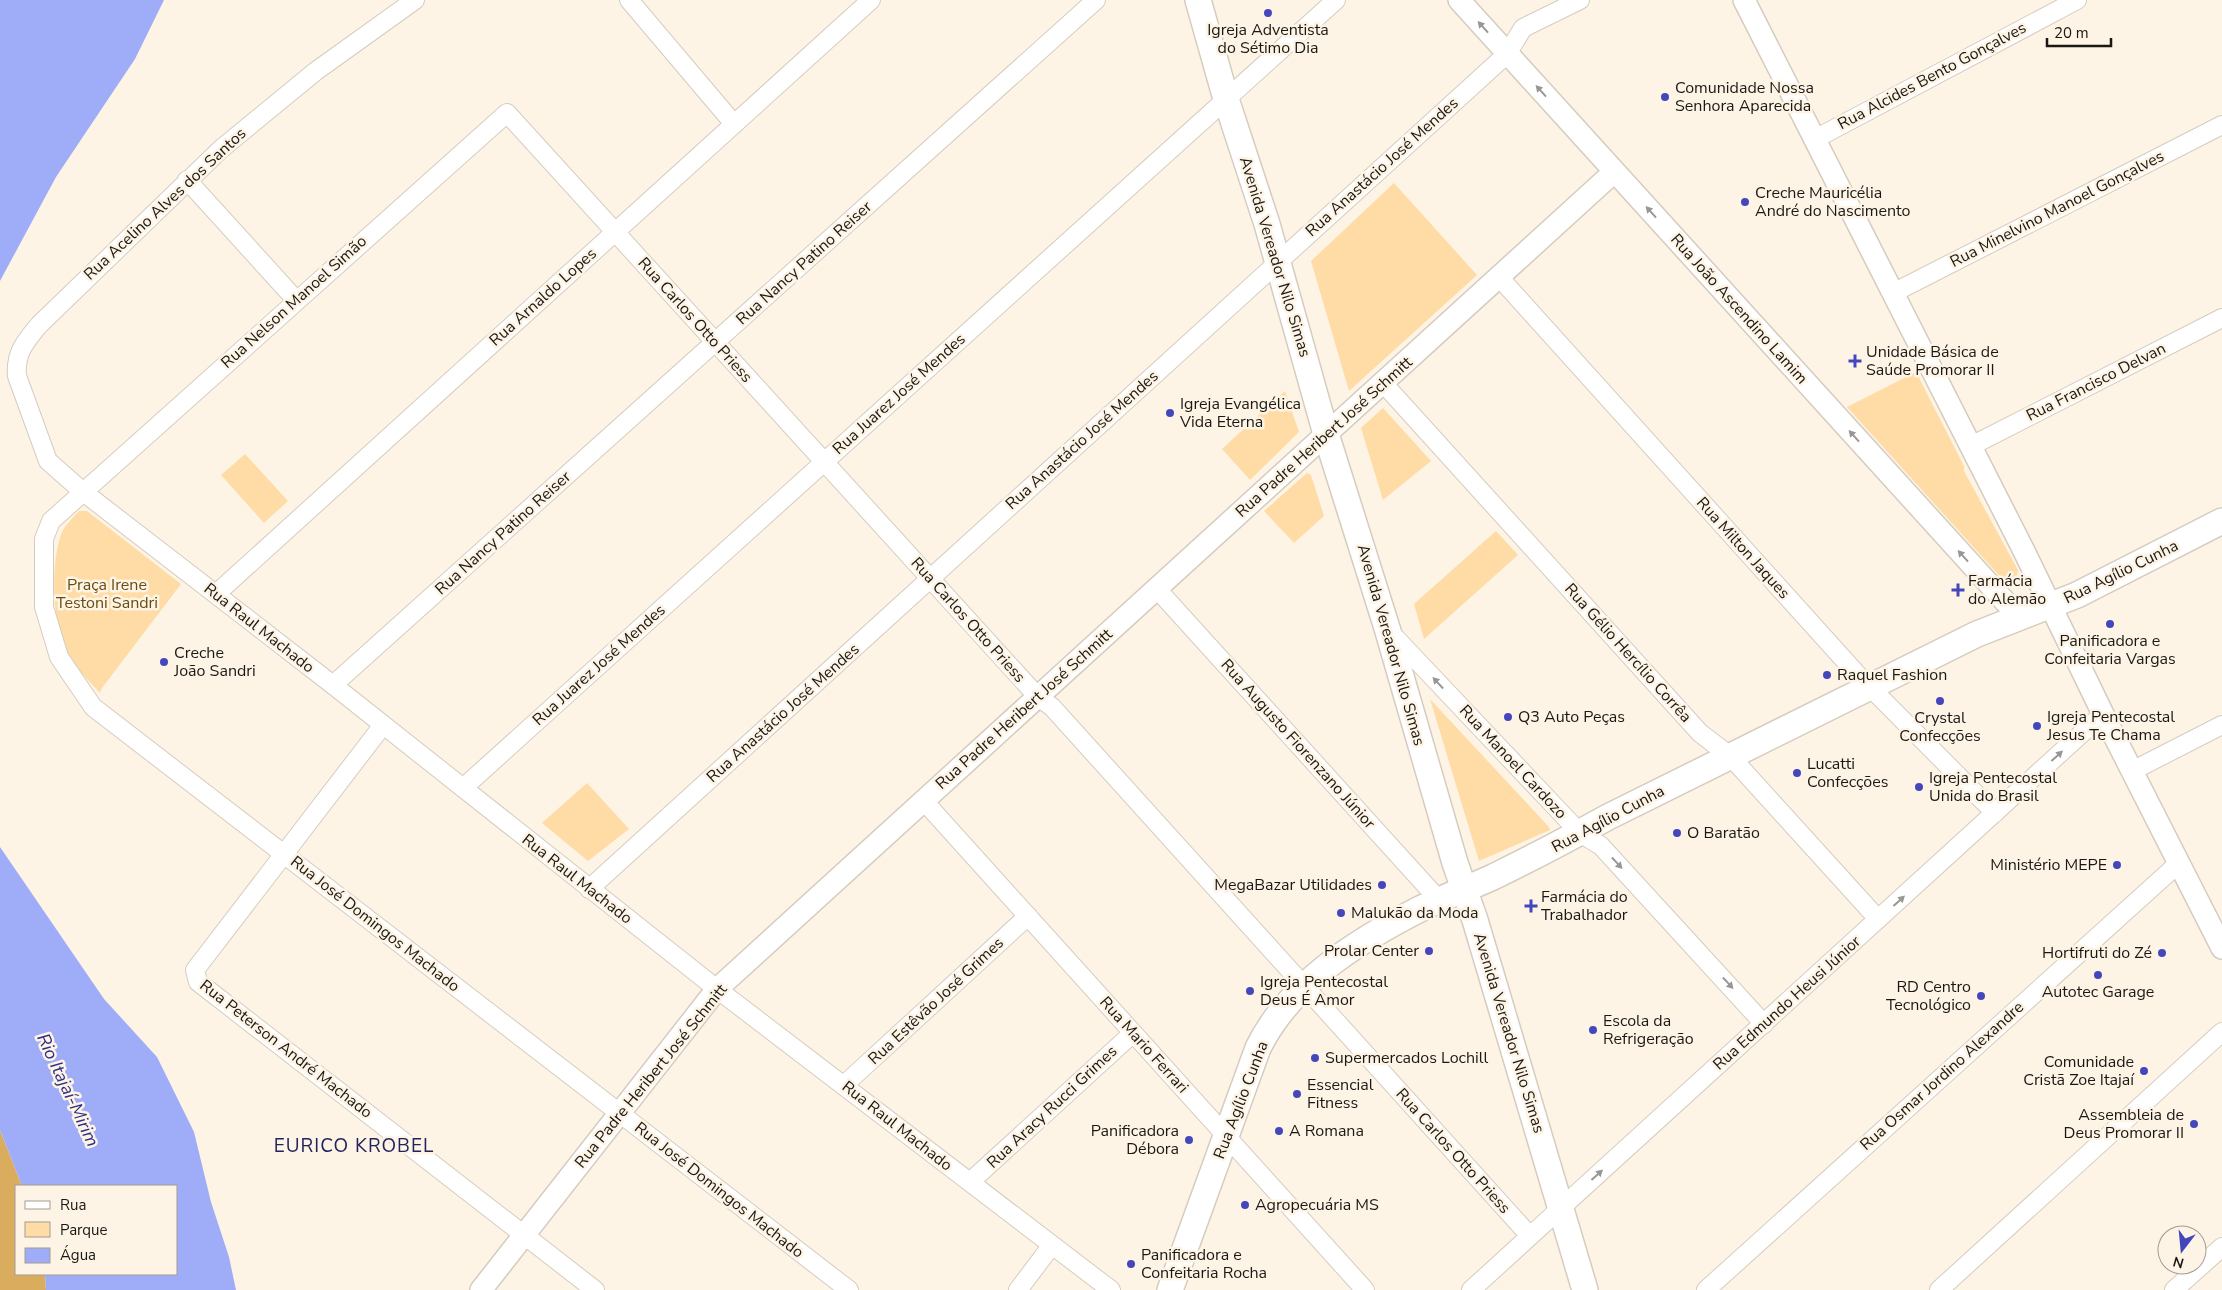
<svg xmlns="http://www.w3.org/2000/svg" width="2222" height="1290" viewBox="0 0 2222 1290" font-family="'Nunito Sans',sans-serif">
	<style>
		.green { fill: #ffdca5 }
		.forest { fill: #d9ac5e }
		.water { fill: #9facf8 }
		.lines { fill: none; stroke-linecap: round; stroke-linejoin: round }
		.minor-casing { stroke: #d5ccbf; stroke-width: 20 }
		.tertiary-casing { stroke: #d5ccbf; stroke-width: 24 }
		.secondary-casing { stroke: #d5ccbf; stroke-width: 28 }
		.minor { stroke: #fff; stroke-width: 18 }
		.tertiary { stroke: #fff; stroke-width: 21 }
		.secondary { stroke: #fff; stroke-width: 25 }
		.oneway { fill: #989795 }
		.poi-dot { fill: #4447bc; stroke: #fdf4e6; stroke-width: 2 }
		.labels { text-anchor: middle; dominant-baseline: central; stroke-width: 5; stroke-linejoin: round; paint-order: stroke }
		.poi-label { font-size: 16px; fill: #1b1814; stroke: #fdf4e6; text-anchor: start }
		.street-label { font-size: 16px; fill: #1b1814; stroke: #fdf4e6 }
		.park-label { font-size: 16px; fill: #6a4c0f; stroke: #fdf4e6 }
		.water-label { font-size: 18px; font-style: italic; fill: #2d2f84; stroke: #fdf4e6 }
		.quarter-label { font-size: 19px; letter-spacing: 1px; fill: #20235c; stroke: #fdf4e6 }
	</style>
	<rect width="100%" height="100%" fill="#fdf4e6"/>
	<!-- green -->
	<g class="green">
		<polygon points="1394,183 1477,275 1349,391 1311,261"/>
		<polygon points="1916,372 1964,466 1964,471 2018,570 2017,577 2010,582 2005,582 1847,407"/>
		<polygon points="1285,391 1299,432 1250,480 1222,449"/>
		<polygon points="1383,408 1431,461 1383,500 1361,428"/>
		<polygon points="245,454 288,501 264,523 221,475"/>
		<polygon points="1307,473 1311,475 1324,516 1294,543 1264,511"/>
		<path d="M79 511H87L181 584 102 688 100 693C88 680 74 666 66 650 52 620 50 564 62 532 66 524 73 518 79 511Z"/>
		<polygon points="1496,531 1518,555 1424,639 1414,604"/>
		<polygon points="1430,699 1549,827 1550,830 1479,861"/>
		<polygon points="587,783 629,829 588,861 542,823"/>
	</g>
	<!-- forest -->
	<polygon class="forest" points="0,1130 22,1186 16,1186 16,1274 45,1274 46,1290 0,1290"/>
	<!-- water -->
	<g class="water">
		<polygon points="0,0 164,0 135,59 56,177 0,281"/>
		<polygon points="0,847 104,999 157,1057 194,1132 211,1202 229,1257 236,1290 46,1290 45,1274 176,1274 176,1186 22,1186 0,1130"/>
	</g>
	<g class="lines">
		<!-- minor casing -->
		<g class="minor-casing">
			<g id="minor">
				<path d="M415 0 316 71 221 149 39 325C25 342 15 353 17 376L48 461 82 491 333 685 717 989 1111 1290"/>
				<polyline points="629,0 734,124"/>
				<polyline points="1815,139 2077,0"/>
				<polyline points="187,180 296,300"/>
				<polyline points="1499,277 1856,673 1995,813"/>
				<polyline points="1893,293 2222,125"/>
				<polyline points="1383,383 1700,733 1730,756 1878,919"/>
				<polyline points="1971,446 2222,318"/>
				<polyline points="1157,589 1439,900"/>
				<polyline points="216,594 871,0"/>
				<polyline points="1390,632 1580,833 1601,846 1764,1024"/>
				<polyline points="333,685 1096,0"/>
				<polyline points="383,725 195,970 198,982 595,1290"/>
				<polyline points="2132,771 2222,725"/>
				<polyline points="463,788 1336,0"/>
				<polyline points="923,800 1365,1290"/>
				<polyline points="589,889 1507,54 1523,28 1580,0"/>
				<polyline points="844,1085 1028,916"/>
				<polyline points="970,1182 1133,1033"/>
				<polyline points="849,1290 93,707 59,657 44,607 44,539 51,521 507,113 1038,697 1052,707 1530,1236"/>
				<polyline points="1018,1290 1052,1245"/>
				<polyline points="1471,1290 2103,714"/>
				<polyline points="1706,1290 2179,863"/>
				<polyline points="1939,1290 2222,1032"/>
				<polyline points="2174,1290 2222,1247"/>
			</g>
		</g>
		<!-- tertiary casing -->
		<g class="tertiary-casing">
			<g id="tertiary">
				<polyline points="1459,0 2020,618"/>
				<polyline points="1744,0 2024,551 2103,714 2222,948"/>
				<polyline points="481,1290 717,989 1614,172"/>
			</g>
		</g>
		<!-- secondary casing -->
		<g class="secondary-casing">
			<g id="secondary">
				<polyline points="1198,0 1226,99 1267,224 1326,434 1387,628 1455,863 1475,920 1585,1290"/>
				<path d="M1170 1290 1258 1048C1290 983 1357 941 1420 909 1444 897 1469 888 1493 877 1532 858 1570 838 1608 817L1977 634 2077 595 2222 521"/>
			</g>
		</g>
		<!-- minor -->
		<use href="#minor" class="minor"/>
		<!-- tertiary -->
		<use href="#tertiary" class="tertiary"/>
		<!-- secondary -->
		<use href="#secondary" class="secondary"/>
	</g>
	<!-- one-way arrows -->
	<defs><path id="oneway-solid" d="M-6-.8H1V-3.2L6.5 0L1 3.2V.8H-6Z" transform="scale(1.25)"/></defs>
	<g class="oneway">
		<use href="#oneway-solid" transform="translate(1483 27) rotate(-132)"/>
		<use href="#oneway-solid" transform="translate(1541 91) rotate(-132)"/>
		<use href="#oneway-solid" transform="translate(1651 212) rotate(-132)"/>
		<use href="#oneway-solid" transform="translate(1854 436) rotate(-132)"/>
		<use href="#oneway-solid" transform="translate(1963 556) rotate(-132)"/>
		<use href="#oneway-solid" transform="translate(1438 683) rotate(-133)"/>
		<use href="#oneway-solid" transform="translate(2057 756) rotate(-42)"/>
		<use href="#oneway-solid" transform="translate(1617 863) rotate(47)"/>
		<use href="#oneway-solid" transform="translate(1899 901) rotate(-42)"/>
		<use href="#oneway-solid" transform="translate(1728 983) rotate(47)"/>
		<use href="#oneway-solid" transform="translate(1597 1175) rotate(-42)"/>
	</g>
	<!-- markers -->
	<g class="poi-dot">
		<circle cx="1268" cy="13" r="5"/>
		<circle cx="1665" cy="97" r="5"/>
		<circle cx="1745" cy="202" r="5"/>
		<path d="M1852.5 353.5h5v5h5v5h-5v5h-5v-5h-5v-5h5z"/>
		<circle cx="1170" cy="413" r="5"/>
		<path d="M1955.5 582.5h5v5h5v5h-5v5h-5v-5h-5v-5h5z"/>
		<circle cx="2110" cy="624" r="5"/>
		<circle cx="164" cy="662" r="5"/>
		<circle cx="1827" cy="675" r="5"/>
		<circle cx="1940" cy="701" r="5"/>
		<circle cx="1508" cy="717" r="5"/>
		<circle cx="2037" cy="726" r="5"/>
		<circle cx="1797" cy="773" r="5"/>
		<circle cx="1919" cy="787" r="5"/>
		<circle cx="1677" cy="833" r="5"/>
		<circle cx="2117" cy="865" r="5"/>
		<circle cx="1382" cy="885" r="5"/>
		<path d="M1528.5 898.5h5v5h5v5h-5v5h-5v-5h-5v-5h5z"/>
		<circle cx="1341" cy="913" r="5"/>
		<circle cx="1429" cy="951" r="5"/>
		<circle cx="2162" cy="953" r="5"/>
		<circle cx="2098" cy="975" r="5"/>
		<circle cx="1250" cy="991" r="5"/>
		<circle cx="1981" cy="996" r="5"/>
		<circle cx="1593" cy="1030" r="5"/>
		<circle cx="1315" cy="1058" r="5"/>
		<circle cx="2144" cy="1071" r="5"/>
		<circle cx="1297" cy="1094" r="5"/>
		<circle cx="2194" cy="1124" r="5"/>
		<circle cx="1279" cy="1131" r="5"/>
		<circle cx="1189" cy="1140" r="5"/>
		<circle cx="1245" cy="1205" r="5"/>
		<circle cx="1131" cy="1264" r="5"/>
	</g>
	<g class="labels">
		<!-- poi labels -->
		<g class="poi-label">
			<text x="1268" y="30" text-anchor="middle">Igreja Adventista<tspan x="1268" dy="18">do Sétimo Dia</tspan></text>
			<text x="1675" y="88">Comunidade Nossa<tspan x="1675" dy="18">Senhora Aparecida</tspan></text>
			<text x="1755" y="193">Creche Mauricélia<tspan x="1755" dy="18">André do Nascimento</tspan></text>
			<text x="1866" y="352">Unidade Básica de<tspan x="1866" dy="18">Saúde Promorar II</tspan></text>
			<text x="1180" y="404">Igreja Evangélica<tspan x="1180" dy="18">Vida Eterna</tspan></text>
			<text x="1968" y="581">Farmácia<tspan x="1968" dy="18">do Alemão</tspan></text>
			<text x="2110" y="641" text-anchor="middle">Panificadora e<tspan x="2110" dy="18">Confeitaria Vargas</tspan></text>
			<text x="174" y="653">Creche<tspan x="174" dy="18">João Sandri</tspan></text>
			<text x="1837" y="675">Raquel Fashion</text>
			<text x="1518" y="717">Q3 Auto Peças</text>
			<text x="2047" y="717">Igreja Pentecostal<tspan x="2047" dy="18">Jesus Te Chama</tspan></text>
			<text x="1940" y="718" text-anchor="middle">Crystal<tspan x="1940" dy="18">Confecções</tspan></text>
			<text x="1807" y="764">Lucatti<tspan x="1807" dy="18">Confecções</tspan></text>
			<text x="1929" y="778">Igreja Pentecostal<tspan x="1929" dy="18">Unida do Brasil</tspan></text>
			<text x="1687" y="833">O Baratão</text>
			<text x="2107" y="865" text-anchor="end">Ministério MEPE</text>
			<text x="1372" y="885" text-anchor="end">MegaBazar Utilidades</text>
			<text x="1541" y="897">Farmácia do<tspan x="1541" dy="18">Trabalhador</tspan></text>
			<text x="1351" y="913">Malukão da Moda</text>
			<text x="1419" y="951" text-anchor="end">Prolar Center</text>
			<text x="2152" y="953" text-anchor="end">Hortifruti do Zé</text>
			<text x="1260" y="982">Igreja Pentecostal<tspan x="1260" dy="18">Deus É Amor</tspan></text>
			<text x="1971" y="987" text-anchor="end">RD Centro<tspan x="1971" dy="18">Tecnológico</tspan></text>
			<text x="2098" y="992" text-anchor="middle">Autotec Garage</text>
			<text x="1603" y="1021">Escola da<tspan x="1603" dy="18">Refrigeração</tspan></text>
			<text x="1325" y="1058">Supermercados Lochill</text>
			<text x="2134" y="1062" text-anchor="end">Comunidade<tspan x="2134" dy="18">Cristã Zoe Itajaí</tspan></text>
			<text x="1307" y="1085">Essencial<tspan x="1307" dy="18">Fitness</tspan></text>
			<text x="2184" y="1115" text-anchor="end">Assembleia de<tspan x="2184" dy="18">Deus Promorar II</tspan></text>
			<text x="1179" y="1131" text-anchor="end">Panificadora<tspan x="1179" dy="18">Débora</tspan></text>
			<text x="1289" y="1131">A Romana</text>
			<text x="1255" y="1205">Agropecuária MS</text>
			<text x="1141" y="1255">Panificadora e<tspan x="1141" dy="18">Confeitaria Rocha</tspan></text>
		</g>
		<!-- street labels -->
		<g class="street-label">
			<text transform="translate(1932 76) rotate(-28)">Rua Alcides Bento Gonçalves</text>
			<text transform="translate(1382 167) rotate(-42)">Rua Anastácio José Mendes</text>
			<text transform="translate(165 204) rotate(-43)">Rua Acelino Alves dos Santos</text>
			<text transform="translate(2057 209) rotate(-27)">Rua Minelvino Manoel Gonçalves</text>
			<text transform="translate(1275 257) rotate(73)">Avenida Vereador Nilo Simas</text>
			<text transform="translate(804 263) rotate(-42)">Rua Nancy Patino Reiser</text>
			<text transform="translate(543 297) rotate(-42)">Rua Arnaldo Lopes</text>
			<text transform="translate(294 302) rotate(-42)">Rua Nelson Manoel Simão</text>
			<text transform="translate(1739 309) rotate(48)">Rua João Ascendino Lamim</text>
			<text transform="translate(695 320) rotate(48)">Rua Carlos Otto Priess</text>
			<text transform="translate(2096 382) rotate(-27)">Rua Francisco Delvan</text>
			<text transform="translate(899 394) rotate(-42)">Rua Juarez José Mendes</text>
			<text transform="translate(1324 437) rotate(-42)">Rua Padre Heribert José Schmitt</text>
			<text transform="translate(1082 440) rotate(-42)">Rua Anastácio José Mendes</text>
			<text transform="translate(503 533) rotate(-42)">Rua Nancy Patino Reiser</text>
			<text transform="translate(1743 548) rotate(48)">Rua Milton Jaques</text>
			<text transform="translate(2121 572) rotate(-26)">Rua Agílio Cunha</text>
			<text transform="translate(968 620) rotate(48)">Rua Carlos Otto Priess</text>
			<text transform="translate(259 628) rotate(38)">Rua Raul Machado</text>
			<text transform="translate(1391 645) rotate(74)">Avenida Vereador Nilo Simas</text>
			<text transform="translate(1628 653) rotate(48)">Rua Gélio Hercílio Corrêa</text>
			<text transform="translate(599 665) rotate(-42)">Rua Juarez José Mendes</text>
			<text transform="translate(1024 709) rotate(-42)">Rua Padre Heribert José Schmitt</text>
			<text transform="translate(783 713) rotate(-42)">Rua Anastácio José Mendes</text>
			<text transform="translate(1298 744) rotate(48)">Rua Augusto Fiorenzano Júnior</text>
			<text transform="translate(1513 762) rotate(47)">Rua Manoel Cardozo</text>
			<text transform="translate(1608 819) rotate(-28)">Rua Agílio Cunha</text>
			<text transform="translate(577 879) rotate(38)">Rua Raul Machado</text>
			<text transform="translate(375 924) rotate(38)">Rua José Domingos Machado</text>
			<text transform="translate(936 1001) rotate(-43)">Rua Estêvão José Grimes</text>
			<text transform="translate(1787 1003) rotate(-42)">Rua Edmundo Heusi Júnior</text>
			<text transform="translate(1509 1033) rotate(73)">Avenida Vereador Nilo Simas</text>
			<text transform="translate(1144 1045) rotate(48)">Rua Mario Ferrari</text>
			<text transform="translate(286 1049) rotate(38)">Rua Peterson André Machado</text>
			<text transform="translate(651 1076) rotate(-51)">Rua Padre Heribert José Schmitt</text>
			<text transform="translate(1942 1076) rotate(-42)">Rua Osmar Jordino Alexandre</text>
			<text transform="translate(1241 1100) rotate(-69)">Rua Agílio Cunha</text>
			<text transform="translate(1052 1107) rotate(-43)">Rua Aracy Rucci Grimes</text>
			<text transform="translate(897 1126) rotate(38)">Rua Raul Machado</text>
			<text transform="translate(1453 1151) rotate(48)">Rua Carlos Otto Priess</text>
			<text transform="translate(719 1190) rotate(38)">Rua José Domingos Machado</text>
		</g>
		<!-- park labels -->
		<g class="park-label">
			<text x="107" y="585">Praça Irene<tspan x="107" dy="18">Testoni Sandri</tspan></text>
		</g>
		<!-- water labels -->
		<g class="water-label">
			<text transform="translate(68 1090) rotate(65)">Rio Itajaí-Mirim</text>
		</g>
		<!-- quarter labels -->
		<g class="quarter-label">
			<text x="354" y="1146">EURICO KROBEL</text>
		</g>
	</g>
	<!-- legend -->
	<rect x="15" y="1185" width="162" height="90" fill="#fdf4e6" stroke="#a39c92"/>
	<rect x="25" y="1201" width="25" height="8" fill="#ffffff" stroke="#a39c92"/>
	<text x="60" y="1210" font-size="15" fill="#1b1814">Rua</text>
	<rect x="25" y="1222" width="25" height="15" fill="#ffdca5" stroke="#a39c92"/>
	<text x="60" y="1235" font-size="15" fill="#1b1814">Parque</text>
	<rect x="25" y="1248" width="25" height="15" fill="#9facf8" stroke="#a39c92"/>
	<text x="60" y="1260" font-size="15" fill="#1b1814">Água</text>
	<!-- north arrow -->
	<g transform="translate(2182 1250) rotate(196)"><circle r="24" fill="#fdf4e6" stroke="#a39c92"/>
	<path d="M0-4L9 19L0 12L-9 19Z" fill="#4447bc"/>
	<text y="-8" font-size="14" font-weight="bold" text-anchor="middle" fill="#1b1814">N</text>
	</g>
	<!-- scale -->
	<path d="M2047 38v8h64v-8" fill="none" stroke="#1b1814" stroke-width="2.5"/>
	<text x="2054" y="38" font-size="15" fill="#1b1814" stroke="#fdf4e6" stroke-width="4" paint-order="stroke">20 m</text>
</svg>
